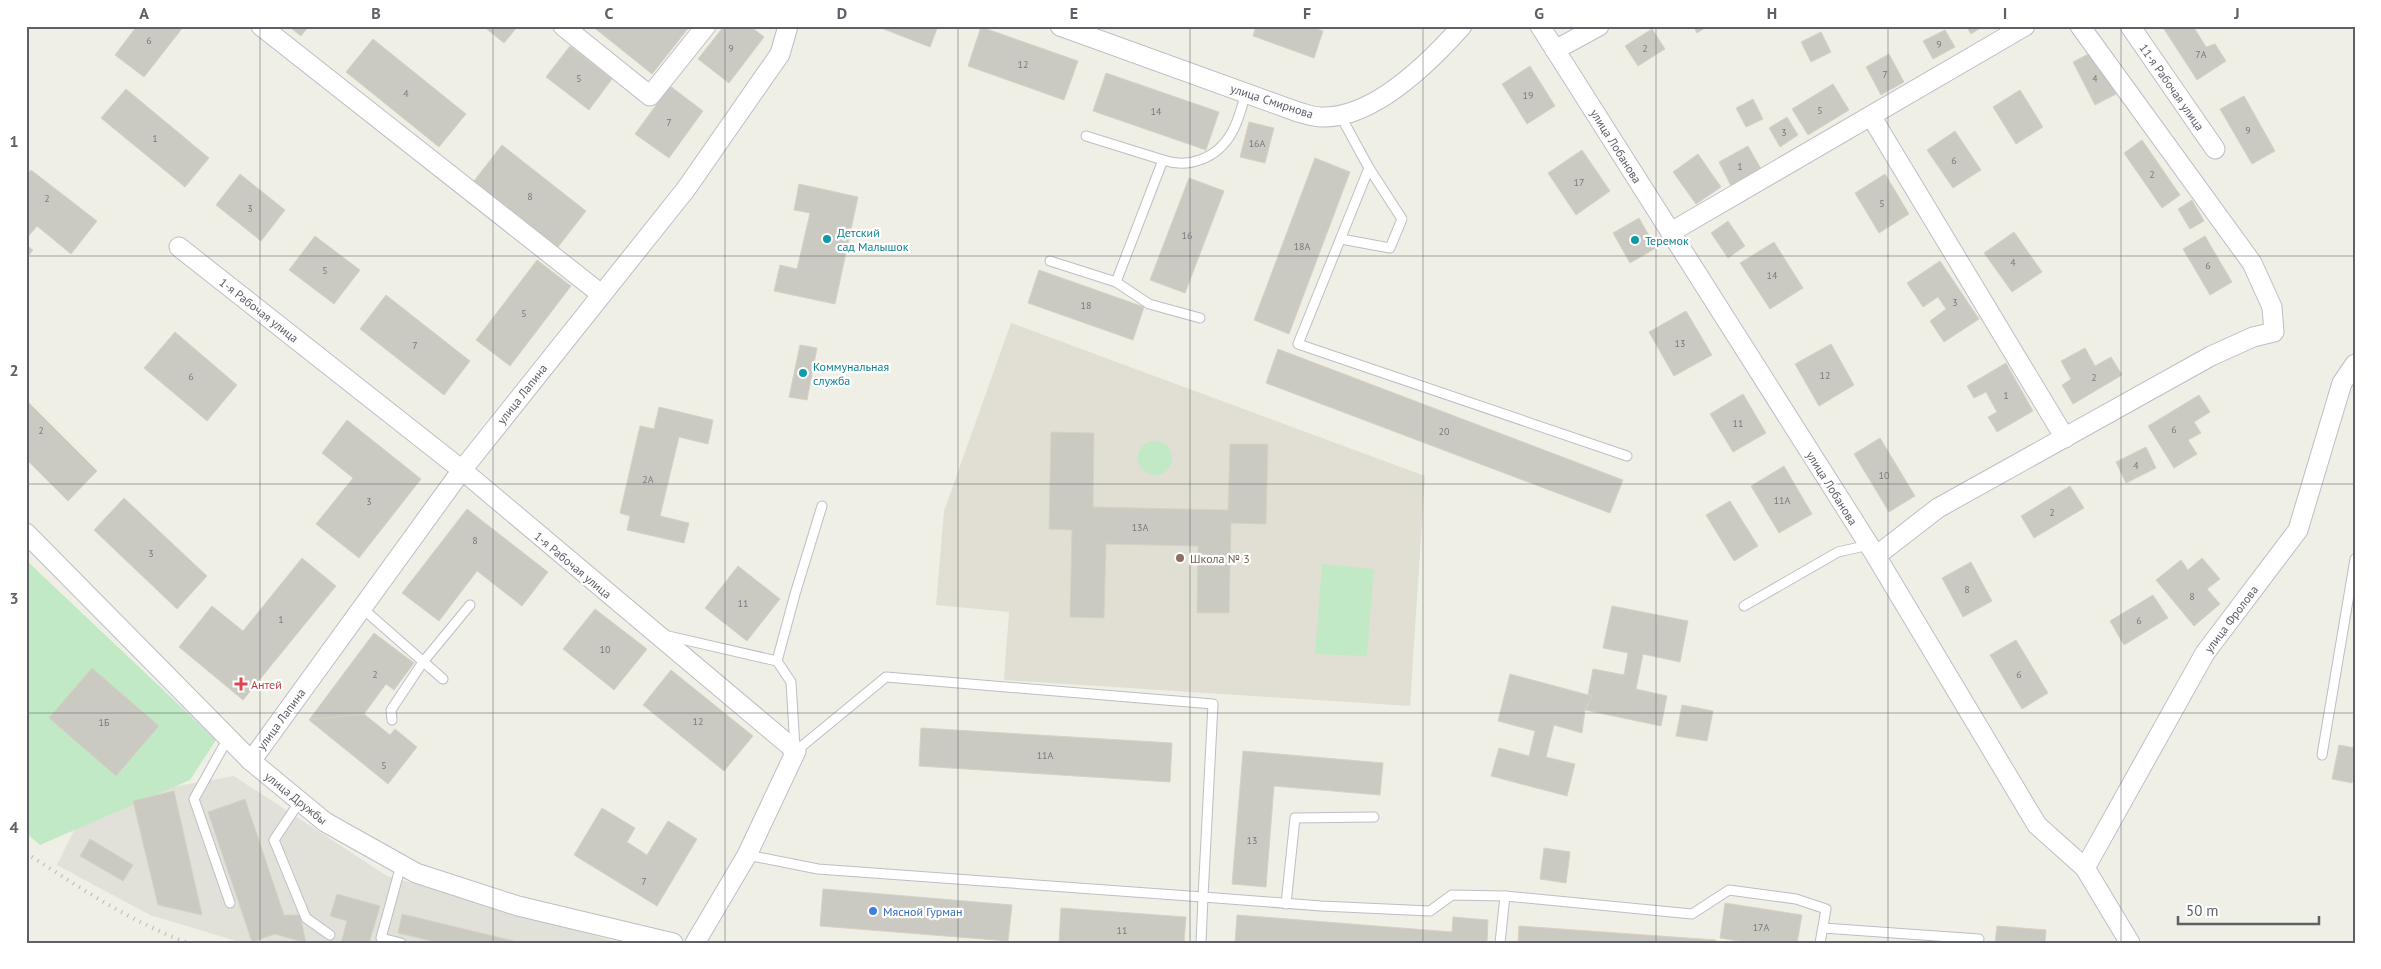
<svg xmlns="http://www.w3.org/2000/svg" width="2381" height="969" viewBox="0 0 2381 969" font-family="'PT Sans',sans-serif">
	<style>
		.industrial { fill: #e1e1da }
		.education { fill: #e1dfd4 }
		.green { fill: #c1e9c6 }
		.building { fill: #cbcac2; stroke: #d6d2c3 }
		.lines { fill: none; stroke-linecap: round; stroke-linejoin: round }
		.lane-casing { stroke: #bdbec5; stroke-width: 11 }
		.street-casing { stroke: #bdbec5; stroke-width: 21 }
		.lane { stroke: #fff; stroke-width: 9 }
		.street { stroke: #fff; stroke-width: 19 }
		.rail { stroke: #b6b7b8; stroke-width: 4; stroke-dasharray: 1 6; stroke-linecap: butt }
		.grid { fill: none; stroke: #5d6067; stroke-width: 1; stroke-opacity: 0.55 }
		.culture-dot { fill: #0f9aa8; stroke: #fff; stroke-width: 2 }
		.education-dot { fill: #8d6e63; stroke: #fff; stroke-width: 2 }
		.health-dot { fill: #e0444e; stroke: #fff; stroke-width: 2 }
		.shop-dot { fill: #3f7fe0; stroke: #fff; stroke-width: 2 }
		.labels { text-anchor: middle; dominant-baseline: central; stroke-width: 4.5; stroke-linejoin: round; paint-order: stroke }
		.number-label { font-size: 10px; fill: #787a7e }
		.street-label { font-size: 12px; fill: #5d6067; stroke: #fff }
		.culture-label { font-size: 12px; fill: #0d838f; stroke: #fff; text-anchor: start }
		.education-label { font-size: 12px; fill: #785e54; stroke: #fff; text-anchor: start }
		.health-label { font-size: 12px; fill: #be3a42; stroke: #fff; text-anchor: start }
		.shop-label { font-size: 12px; fill: #366cbe; stroke: #fff; text-anchor: start }
		.neatline { fill: none; stroke: #5d6067; stroke-width: 2 }
		.grid-label { font-size: 16px; text-anchor: middle; font-weight: bold; fill: #5d6067 }
	</style>
	<rect width="100%" height="100%" fill="#f0efe6"/>
	<!-- industrial -->
	<polygon class="industrial" points="234,776 387,876 620,943 243,943 150,915 57,865 88,802"/>
	<!-- education -->
	<polygon class="education" points="1011,323 1425,476 1410,706 1004,680 1009,612 936,605 944,511"/>
	<!-- green -->
	<g class="green">
		<circle cx="1155" cy="458" r="17"/>
		<polygon points="26,560 216,740 190,780 40,845 26,833"/>
		<polygon points="1322,564 1374,569 1367,656 1315,654"/>
	</g>
	<!-- building -->
	<g class="building">
		<polygon points="137,26 184,26 144,77 115,55"/>
		<polygon points="288,26 309,26 301,36"/>
		<polygon points="483,26 518,26 504,43"/>
		<polygon points="592,26 690,26 652,74"/>
		<polygon points="724,26 750,26 764,37 729,83 698,59"/>
		<polygon points="876,26 938,26 930,47"/>
		<polygon points="1256,26 1309,26 1323,31 1314,58 1253,36"/>
		<polygon points="1693,26 1708,26 1697,33"/>
		<polygon points="1966,26 1984,26 1971,34"/>
		<polygon points="2168,26 2193,26 2206,47 2215,44 2226,61 2197,80 2164,29"/>
		<polygon points="981,27 1078,61 1064,100 968,66"/>
		<polygon points="1652,29 1665,49 1638,66 1625,46"/>
		<polygon points="1945,30 1955,47 1933,59 1923,41"/>
		<polygon points="1821,32 1831,52 1811,62 1801,42"/>
		<polygon points="373,39 466,114 439,147 346,72"/>
		<polygon points="570,46 612,79 589,110 546,77"/>
		<polygon points="2094,51 2116,94 2095,105 2073,62"/>
		<polygon points="1889,54 1904,82 1881,95 1866,67"/>
		<polygon points="1530,66 1555,106 1527,124 1502,84"/>
		<polygon points="1106,73 1219,112 1206,150 1093,111"/>
		<polygon points="1833,84 1849,110 1808,135 1792,109"/>
		<polygon points="670,86 703,111 669,158 635,134"/>
		<polygon points="126,89 209,158 185,187 101,118"/>
		<polygon points="2020,90 2043,127 2016,144 1993,107"/>
		<polygon points="2244,96 2275,151 2252,164 2220,109"/>
		<polygon points="1753,99 1763,119 1746,127 1736,108"/>
		<polygon points="1787,117 1798,135 1780,147 1769,128"/>
		<polygon points="1249,122 1274,128 1265,163 1240,157"/>
		<polygon points="1955,131 1981,170 1953,188 1927,150"/>
		<polygon points="2142,140 2180,195 2162,208 2124,153"/>
		<polygon points="502,145 586,211 558,247 474,181"/>
		<polygon points="1748,146 1761,169 1731,186 1719,162"/>
		<polygon points="1582,150 1610,191 1576,215 1548,173"/>
		<polygon points="1698,154 1721,187 1696,204 1673,172"/>
		<polygon points="1315,158 1350,172 1289,334 1254,320"/>
		<polygon points="31,170 97,221 71,254 37,226 26,239 26,176"/>
		<polygon points="240,174 285,210 261,241 216,205"/>
		<polygon points="1885,174 1909,214 1879,233 1855,193"/>
		<polygon points="1189,178 1224,191 1185,293 1150,280"/>
		<polygon points="799,184 858,197 835,304 774,291 780,265 797,269 810,213 794,210"/>
		<polygon points="2192,200 2204,221 2190,229 2178,209"/>
		<polygon points="1639,218 1656,248 1630,263 1613,233"/>
		<polygon points="1728,221 1745,246 1728,258 1711,233"/>
		<polygon points="2014,232 2042,272 2012,292 1984,253"/>
		<polygon points="315,236 360,270 334,304 289,270"/>
		<polygon points="2205,236 2232,282 2210,295 2183,249"/>
		<polygon points="1774,242 1803,288 1770,309 1740,263"/>
		<polygon points="26,245 33,250 26,259"/>
		<polygon points="537,260 571,286 510,366 476,340"/>
		<polygon points="1940,261 1979,319 1944,342 1930,321 1946,309 1938,297 1923,307 1907,283"/>
		<polygon points="1039,270 1144,307 1133,340 1028,303"/>
		<polygon points="386,295 470,361 444,395 360,329"/>
		<polygon points="1686,311 1712,355 1674,376 1649,332"/>
		<polygon points="175,332 237,385 207,421 144,368"/>
		<polygon points="1831,344 1854,385 1819,406 1795,364"/>
		<polygon points="800,345 817,348 807,400 789,397"/>
		<polygon points="2085,348 2095,366 2111,357 2122,375 2073,404 2062,385 2071,379 2061,361"/>
		<polygon points="1278,349 1623,480 1610,513 1266,383"/>
		<polygon points="2006,363 2033,411 1997,432 1988,417 1997,412 1986,392 1974,398 1967,386"/>
		<polygon points="1743,394 1766,433 1733,452 1710,414"/>
		<polygon points="2199,395 2210,412 2194,422 2201,433 2188,440 2197,454 2174,468 2148,426"/>
		<polygon points="26,400 97,471 68,501 26,459"/>
		<polygon points="659,407 713,420 708,444 679,437 660,516 689,523 684,543 627,530 630,516 620,513 640,426 654,429"/>
		<polygon points="347,420 421,479 359,558 316,524 353,478 322,453"/>
		<polygon points="1051,432 1094,433 1093,507 1228,510 1230,444 1268,444 1266,524 1231,523 1229,613 1197,613 1198,546 1106,544 1104,618 1070,617 1072,530 1049,529"/>
		<polygon points="1880,438 1915,496 1889,512 1854,454"/>
		<polygon points="2146,447 2156,468 2126,483 2116,462"/>
		<polygon points="1784,466 1812,514 1779,533 1751,486"/>
		<polygon points="2070,486 2084,508 2034,538 2021,516"/>
		<polygon points="124,498 207,576 177,609 94,530"/>
		<polygon points="1730,501 1758,546 1734,561 1706,515"/>
		<polygon points="467,509 548,572 522,606 477,571 439,621 402,593"/>
		<polygon points="302,558 336,586 243,700 179,647 212,606 243,631"/>
		<polygon points="2202,558 2220,579 2207,589 2220,604 2194,626 2156,580 2181,560 2188,570"/>
		<polygon points="1971,562 1992,601 1963,617 1942,578"/>
		<polygon points="738,566 780,599 747,641 705,608"/>
		<polygon points="2153,595 2168,618 2124,645 2110,621"/>
		<polygon points="1612,606 1688,621 1680,662 1643,654 1636,689 1667,696 1661,726 1585,710 1593,669 1624,675 1628,653 1603,648"/>
		<polygon points="595,609 647,649 614,690 563,649"/>
		<polygon points="374,633 414,663 394,690 386,684 364,714 309,720"/>
		<polygon points="2016,640 2048,693 2022,709 1990,655"/>
		<polygon points="92,668 159,726 116,776 49,718"/>
		<polygon points="671,670 753,736 724,771 643,705"/>
		<polygon points="1510,674 1592,696 1585,710 1582,733 1554,725 1546,757 1575,764 1567,796 1491,776 1499,748 1529,756 1535,731 1498,721"/>
		<polygon points="1682,705 1713,711 1707,741 1676,736"/>
		<polygon points="364,714 390,735 395,729 417,747 388,784 309,720"/>
		<polygon points="921,728 1172,743 1170,782 919,766"/>
		<polygon points="2339,745 2355,748 2355,769 2352,783 2332,779"/>
		<polygon points="1243,751 1383,763 1380,795 1274,786 1266,887 1232,884"/>
		<polygon points="174,791 202,915 158,905 133,801"/>
		<polygon points="245,799 284,915 300,915 306,943 275,934 252,942 208,812"/>
		<polygon points="602,808 635,828 627,842 647,855 668,821 697,839 657,906 574,855"/>
		<polygon points="90,839 133,865 123,881 80,856"/>
		<polygon points="1544,848 1570,852 1566,883 1540,879"/>
		<polygon points="823,889 1012,905 1008,941 820,926"/>
		<polygon points="337,894 380,906 369,943 341,943 347,921 330,916"/>
		<polygon points="1725,903 1802,915 1797,943 1751,943 1720,938"/>
		<polygon points="1061,908 1186,917 1184,943 1059,943"/>
		<polygon points="402,914 522,943 440,943 398,933"/>
		<polygon points="1237,915 1452,932 1453,917 1488,920 1487,943 1235,943"/>
		<polygon points="1519,926 1716,940 1716,943 1518,943"/>
		<polygon points="1997,926 2046,930 2045,943 1995,943"/>
	</g>
	<g class="lines">
		<!-- lane casing -->
		<g class="lane-casing">
			<g id="lane">
				<polyline points="1340,115 1369,168 1298,344 1627,456"/>
				<polyline points="1086,136 1163,160"/>
				<polyline points="1341,239 1390,248 1402,219 1369,168"/>
				<path d="M1050 261 1116 282 1163 160C1189 169 1217 158 1231 134 1238 123 1242 106 1246 93"/>
				<polyline points="1116,282 1149,304 1200,318"/>
				<polyline points="1744,606 1838,552 1869,545"/>
				<polyline points="362,608 443,679"/>
				<polyline points="664,635 777,661 791,682 795,748"/>
				<polyline points="777,661 795,594 822,506"/>
				<polyline points="392,720 391,710 423,662 470,605"/>
				<polyline points="228,738 194,799 230,903"/>
				<polyline points="2322,755 2355,559"/>
				<polyline points="300,801 274,840 306,918 330,935"/>
				<polyline points="747,855 818,869 1203,897 1213,704 886,677 796,751"/>
				<polyline points="401,865 381,938 401,943"/>
				<polyline points="1505,896 1692,914 1729,890 1796,899 1826,909 1820,943"/>
				<polyline points="1286,904 1295,818 1374,817"/>
				<polyline points="1823,928 1979,939"/>
				<polyline points="1201,943 1203,897 1321,906 1430,911 1452,895 1505,896 1500,943"/>
			</g>
		</g>
		<!-- street casing -->
		<g class="street-casing">
			<g id="street">
				<polyline points="261,26 601,294"/>
				<polyline points="563,26 650,96 706,26"/>
				<path d="M1060 26 1298 112C1306 114 1316 118 1324 117 1375 117 1430 62 1462 26"/>
				<polyline points="1540,26 1876,556 2037,825 2085,868 2130,943"/>
				<polyline points="2130,26 2215,149"/>
				<polyline points="1555,50 1599,26"/>
				<polyline points="1871,116 2065,438"/>
				<polyline points="1671,232 2025,26"/>
				<polyline points="179,247 462,470 796,751 747,855 695,943"/>
				<polyline points="26,533 251,761 325,822 416,873 518,906 673,943"/>
				<polyline points="1876,556 1938,508 2211,356 2253,337 2274,332 2272,307 2252,263 2080,26"/>
				<polyline points="251,761 462,470 686,189 780,54 788,26"/>
				<polyline points="2085,868 2205,653 2298,530 2342,383 2355,364"/>
			</g>
		</g>
		<!-- lane -->
		<use href="#lane" class="lane"/>
		<!-- street -->
		<use href="#street" class="street"/>
		<!-- rail -->
		<path class="rail" d="M26 853C77 886 131 922 188 943"/>
	</g>
	<!-- grid -->
	<path class="grid" d="M260 26V943M493 26V943M725 26V943M958 26V943M1190 26V943M1423 26V943M1656 26V943M1888 26V943M2121 26V943M26 256H2355M26 484H2355M26 713H2355"/>
	<!-- markers -->
	<g class="culture-dot">
		<circle cx="827" cy="239" r="5"/>
		<circle cx="1635" cy="240" r="5"/>
		<circle cx="803" cy="373" r="5"/>
	</g>
	<circle class="education-dot" cx="1180" cy="558" r="5"/>
	<path class="health-dot" d="M238.5 676.5h5v5h5v5h-5v5h-5v-5h-5v-5h5z"/>
	<circle class="shop-dot" cx="873" cy="911" r="5"/>
	<g class="labels">
		<!-- number labels -->
		<g class="number-label">
			<text x="149" y="40">6</text>
			<text x="1939" y="44">9</text>
			<text x="731" y="48">9</text>
			<text x="1645" y="48">2</text>
			<text x="2201" y="54">7А</text>
			<text x="1023" y="64">12</text>
			<text x="1885" y="74">7</text>
			<text x="579" y="78">5</text>
			<text x="2095" y="78">4</text>
			<text x="406" y="93">4</text>
			<text x="1528" y="95">19</text>
			<text x="1820" y="110">5</text>
			<text x="1156" y="111">14</text>
			<text x="669" y="122">7</text>
			<text x="2248" y="130">9</text>
			<text x="1784" y="132">3</text>
			<text x="155" y="138">1</text>
			<text x="1257" y="143">16А</text>
			<text x="1954" y="160">6</text>
			<text x="1740" y="166">1</text>
			<text x="2152" y="174">2</text>
			<text x="1579" y="182">17</text>
			<text x="530" y="196">8</text>
			<text x="47" y="198">2</text>
			<text x="1882" y="203">5</text>
			<text x="250" y="208">3</text>
			<text x="1187" y="235">16</text>
			<text x="1302" y="246">18А</text>
			<text x="2013" y="262">4</text>
			<text x="2208" y="265">6</text>
			<text x="325" y="270">5</text>
			<text x="1772" y="275">14</text>
			<text x="1955" y="302">3</text>
			<text x="1086" y="305">18</text>
			<text x="524" y="313">5</text>
			<text x="1680" y="343">13</text>
			<text x="415" y="345">7</text>
			<text x="1825" y="375">12</text>
			<text x="191" y="376">6</text>
			<text x="2094" y="377">2</text>
			<text x="2006" y="395">1</text>
			<text x="1738" y="423">11</text>
			<text x="2174" y="429">6</text>
			<text x="41" y="430">2</text>
			<text x="1444" y="431">20</text>
			<text x="2136" y="465">4</text>
			<text x="1884" y="475">10</text>
			<text x="648" y="479">2А</text>
			<text x="1782" y="500">11А</text>
			<text x="369" y="501">3</text>
			<text x="2052" y="512">2</text>
			<text x="1140" y="527">13А</text>
			<text x="475" y="540">8</text>
			<text x="151" y="553">3</text>
			<text x="1967" y="589">8</text>
			<text x="2192" y="596">8</text>
			<text x="743" y="603">11</text>
			<text x="281" y="619">1</text>
			<text x="2139" y="620">6</text>
			<text x="605" y="649">10</text>
			<text x="375" y="674">2</text>
			<text x="2019" y="674">6</text>
			<text x="698" y="721">12</text>
			<text x="104" y="722">1Б</text>
			<text x="1045" y="755">11А</text>
			<text x="384" y="765">5</text>
			<text x="1252" y="840">13</text>
			<text x="644" y="881">7</text>
			<text x="1761" y="927">17А</text>
			<text x="1122" y="930">11</text>
		</g>
		<!-- street labels -->
		<g class="street-label">
			<text transform="translate(2172 87) rotate(55)">11-я Рабочая улица</text>
			<text transform="translate(1272 101) rotate(18)">улица Смирнова</text>
			<text transform="translate(1616 146) rotate(58)">улица Лобанова</text>
			<text transform="translate(259 310) rotate(38)">1-я Рабочая улица</text>
			<text transform="translate(522 394) rotate(-52)">улица Лапина</text>
			<text transform="translate(1832 488) rotate(58)">улица Лобанова</text>
			<text transform="translate(573 565) rotate(40)">1-я Рабочая улица</text>
			<text transform="translate(2231 619) rotate(-53)">улица Фролова</text>
			<text transform="translate(281 719) rotate(-54)">улица Лапина</text>
			<text transform="translate(296 798) rotate(39)">улица Дружбы</text>
		</g>
		<!-- culture labels -->
		<g class="culture-label">
			<text x="837" y="232">Детский<tspan x="837" dy="14">сад Малышок</tspan></text>
			<text x="1645" y="240">Теремок</text>
			<text x="813" y="366">Коммунальная<tspan x="813" dy="14">служба</tspan></text>
		</g>
		<!-- education labels -->
		<g class="education-label">
			<text x="1190" y="558">Школа № 3</text>
		</g>
		<!-- health labels -->
		<g class="health-label">
			<text x="251" y="684">Антей</text>
		</g>
		<!-- shop labels -->
		<g class="shop-label">
			<text x="883" y="911">Мясной Гурман</text>
		</g>
	</g>
	<!-- border -->
	<rect width="2381" height="969" fill="none" stroke="#ffffff" stroke-width="55"/>
	<!-- scale -->
	<path d="M2178 916v8h141v-8" fill="none" stroke="#5d6067" stroke-width="2.5"/>
	<text x="2186" y="916" font-size="15" fill="#5d6067" stroke="#ffffff" stroke-width="4" paint-order="stroke">50 m</text>
	<rect x="28" y="28" width="2326" height="914" class="neatline"/>
	<g class="grid-label">
		<text x="144" y="19">A</text>
		<text x="376" y="19">B</text>
		<text x="609" y="19">C</text>
		<text x="842" y="19">D</text>
		<text x="1074" y="19">E</text>
		<text x="1307" y="19">F</text>
		<text x="1539" y="19">G</text>
		<text x="1772" y="19">H</text>
		<text x="2005" y="19">I</text>
		<text x="2237" y="19">J</text>
		<text x="14" y="147">1</text>
		<text x="14" y="376">2</text>
		<text x="14" y="604">3</text>
		<text x="14" y="833">4</text>
	</g>
</svg>
